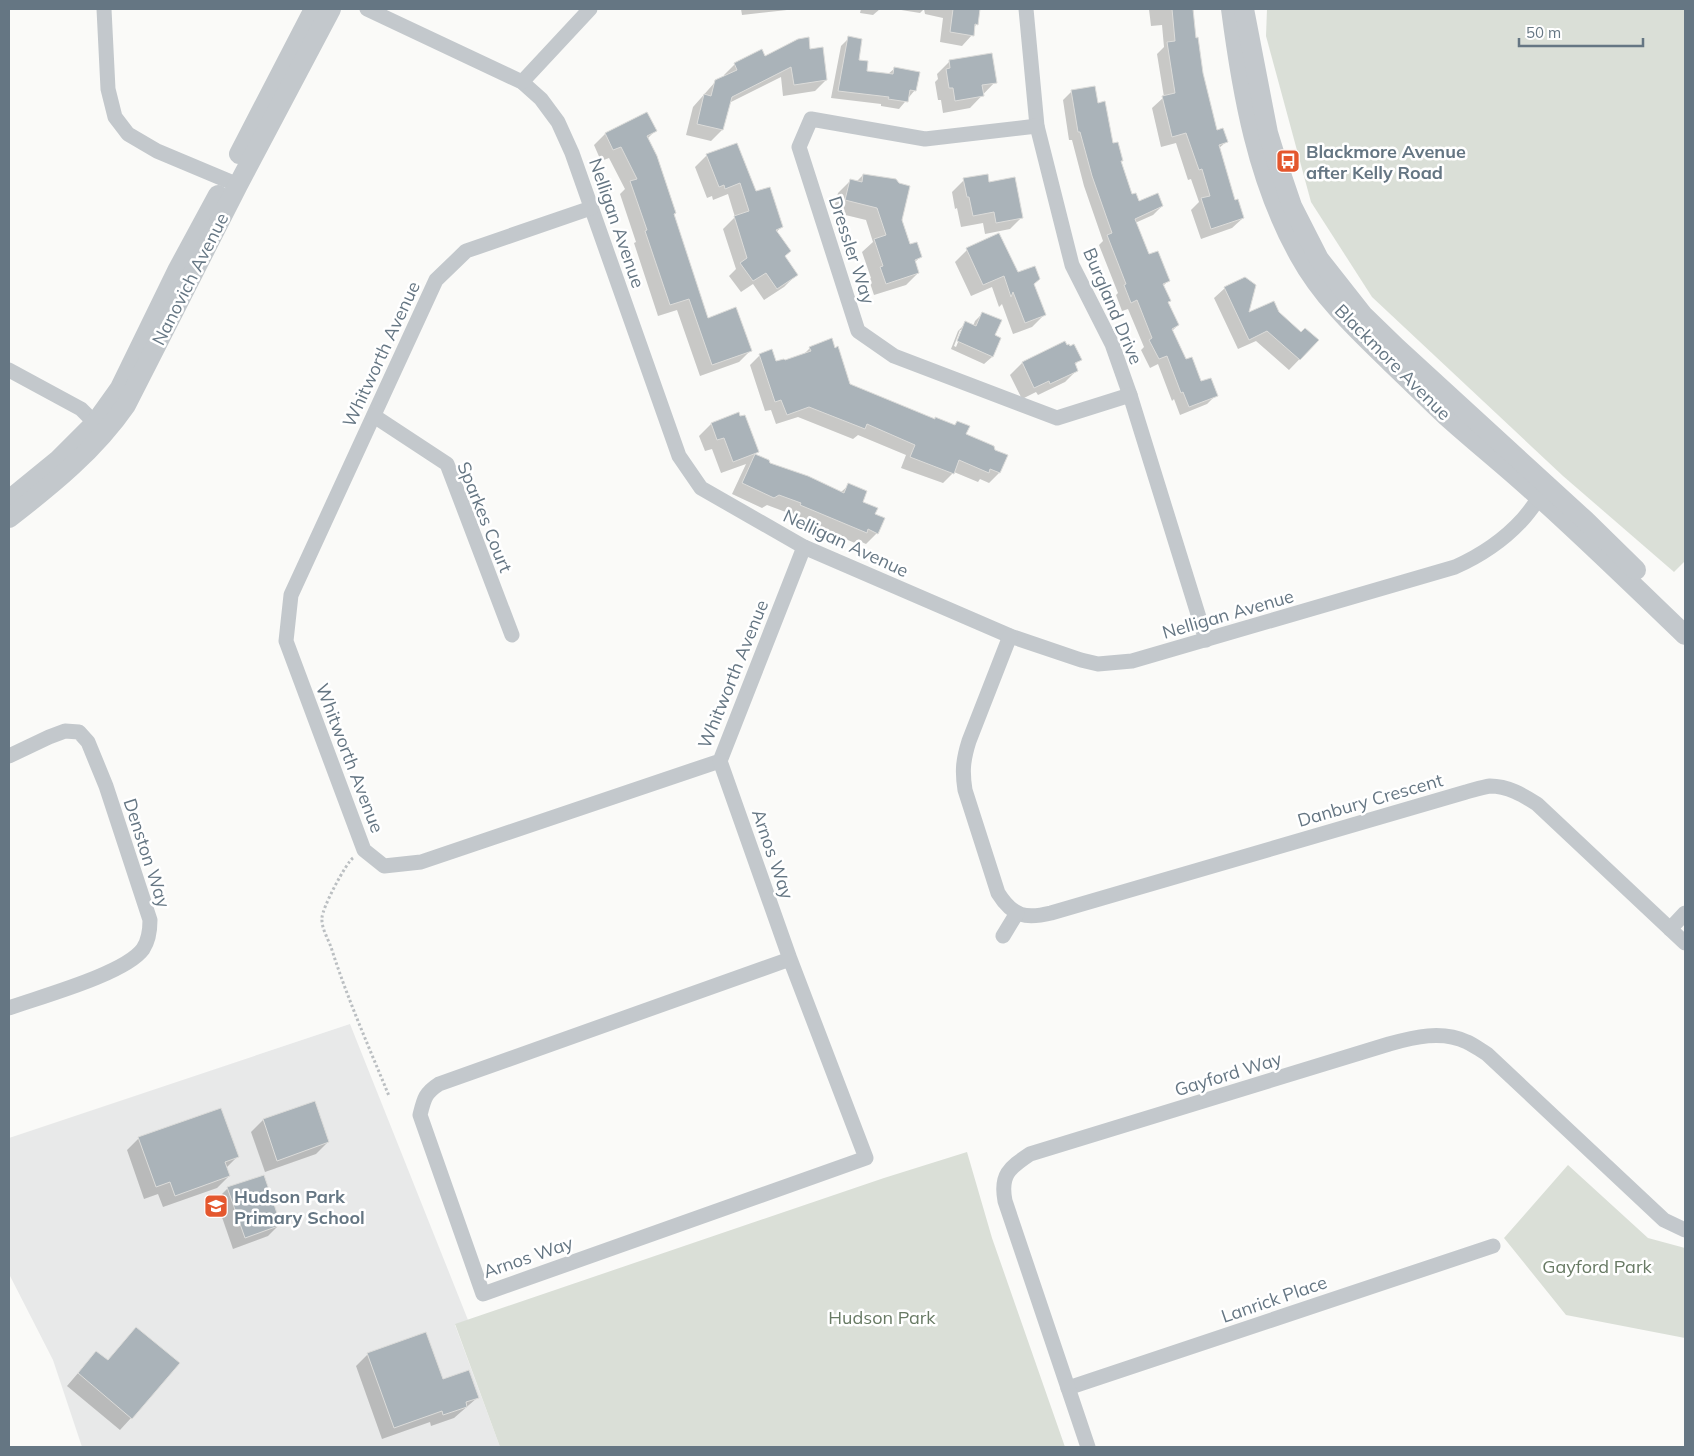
<svg xmlns="http://www.w3.org/2000/svg" width="1694" height="1456" viewBox="0 0 1694 1456" font-family="Mulish,sans-serif">
	<style>
		.built { fill: #e8e9e9 }
		.green { fill: #dadfd7 }
		.shadow { fill: #0003; fill-rule: evenodd }
		.building { fill: #aab3b9; stroke: #dcdcda }
		.lines { fill: none; stroke-linecap: round; stroke-linejoin: round }
		.path { stroke: #bbbfc2; stroke-width: 3; stroke-dasharray: 2.5 2.5; stroke-linecap: butt }
		.minor { stroke: #c3c8cc; stroke-width: 15 }
		.tertiary { stroke: #c3c8cc; stroke-width: 20 }
		.labels { text-anchor: middle; dominant-baseline: central; stroke-width: 5; stroke-linejoin: round; paint-order: stroke }
		.poi-label { font-size: 18px; font-weight: bold; fill: #657683; stroke: #fff; text-anchor: start }
		.street-label { font-size: 18px; fill: #657683; stroke: #fff }
		.park-label { font-size: 18px; fill: #687a64; stroke: #fff }
	</style>
	<rect width="100%" height="100%" fill="#fafaf8"/>
	<!-- built -->
	<polygon class="built" points="350,1024 468,1320 455,1325 500,1447 82,1447 53,1360 9,1274 9,1138"/>
	<!-- green -->
	<g class="green">
		<polygon points="1267,9 1685,9 1685,561 1674,572 1563,476 1372,297 1311,202 1266,36"/>
		<polygon points="967,1152 992,1238 1065,1447 500,1447 455,1324 884,1178"/>
		<polygon points="1568,1165 1648,1238 1685,1248 1685,1338 1566,1315 1504,1238"/>
	</g>
	<!-- shadow -->
	<g class="shadow">
		<polygon points="741,9 788,9 787,10 742,15"/>
		<polygon points="861,9 880,9 873,15 860,13"/>
		<polygon points="895,9 979,9 977,24 974,27 972,35 962,46 940,42 943,18 925,14 924,9 920,13"/>
		<polygon points="1149,9 1193,9 1195,39 1216,132 1226,142 1218,149 1234,201 1243,218 1232,228 1201,239 1191,210 1199,202 1191,179 1188,180 1176,143 1161,147 1152,108 1164,97 1157,54 1164,47 1162,25 1151,26"/>
		<polygon points="849,38 858,61 866,72 888,74 894,69 915,90 899,109 881,106 881,104 831,98 841,46"/>
		<polygon points="809,50 826,80 815,91 783,96 781,77 729,103 722,130 711,141 686,135 693,107 716,81 725,77 724,75 735,64 765,57"/>
		<polygon points="991,55 995,82 970,108 943,113 941,100 938,100 935,82 938,79 937,74 949,62"/>
		<polygon points="1072,91 1097,104 1112,145 1120,162 1131,196 1138,202 1162,206 1153,215 1135,223 1148,256 1168,281 1163,286 1167,303 1178,325 1172,331 1186,361 1200,383 1216,395 1207,404 1180,415 1174,399 1172,401 1158,364 1150,368 1141,350 1144,347 1128,309 1122,311 1116,295 1118,293 1099,245 1103,241 1084,186 1072,140 1069,140 1063,100"/>
		<polygon points="647,113 655,131 647,139 707,319 751,350 739,362 700,376 677,310 658,316 634,243 636,242 620,194 625,189 609,158 601,161 594,145 605,134"/>
		<polygon points="707,155 755,193 782,227 776,232 784,257 796,275 784,287 764,300 753,284 741,292 729,276 736,269 723,229 735,217 728,194 713,200 712,196 707,198 695,167"/>
		<polygon points="863,175 900,221 909,246 920,257 914,263 918,273 906,285 874,295 869,280 871,278 862,252 873,242 866,220 833,212 838,193 850,181 856,182"/>
		<polygon points="964,180 988,184 1022,217 1010,229 985,234 983,223 961,227 957,208 955,209 952,192"/>
		<polygon points="999,235 1017,274 1033,285 1044,315 1032,327 1013,334 1002,304 999,307 992,287 971,296 955,262 967,250"/>
		<polygon points="1225,288 1247,314 1278,312 1301,333 1317,341 1289,370 1256,341 1238,349 1214,298"/>
		<path d="M983 313 994 336 999 339 992 357 984 364 951 349 958 331 966 323 973 326 975 321ZM960 330H963L956 347 954 346Z"/>
		<polygon points="810,348 849,385 934,420 954,425 957,423 965,435 999,473 989,483 980,479 978,482 954,472 943,483 901,468 906,455 858,435 853,439 798,417 776,424 771,410 765,411 750,365 760,355 776,363 784,362 802,356"/>
		<polygon points="1080,359 1075,365 1077,370 1065,382 1038,395 1036,392 1022,399 1010,375 1022,363"/>
		<polygon points="711,424 757,452 754,455 768,461 769,464 841,492 849,485 861,503 874,515 877,533 866,544 857,540 855,543 790,516 791,514 767,505 762,508 732,494 746,464 721,473 712,449 705,451 699,436"/>
		<polygon points="314,1103 328,1142 316,1154 265,1172 251,1132 263,1120"/>
		<polygon points="139,1138 237,1157 226,1168 229,1176 217,1188 163,1207 158,1194 144,1199 127,1150"/>
		<polygon points="228,1188 280,1224 268,1236 233,1249 216,1200"/>
		<polygon points="137,1328 131,1418 120,1430 67,1386 96,1352 107,1361"/>
		<polygon points="368,1354 442,1381 477,1398 454,1418 431,1426 430,1422 382,1439 356,1366"/>
	</g>
	<!-- building -->
	<g class="building">
		<polygon points="953,9 980,9 978,25 975,24 974,36 950,32"/>
		<polygon points="1172,9 1193,9 1196,38 1198,37 1203,73 1217,130 1223,128 1228,142 1219,145 1235,200 1238,199 1244,218 1211,229 1201,198 1210,196 1202,169 1199,170 1186,133 1172,137 1162,96 1175,93 1167,42 1175,41"/>
		<polygon points="848,36 862,39 859,60 868,61 867,71 893,74 894,67 920,72 916,91 910,90 908,102 888,99 889,97 838,91"/>
		<polygon points="809,37 810,49 823,47 827,80 794,85 791,67 732,97 723,130 697,124 704,94 711,96 715,80 737,70 734,63 762,49 765,56 798,39"/>
		<polygon points="992,53 997,83 982,85 984,96 955,101 953,88 949,88 946,69 950,68 949,60"/>
		<polygon points="1095,86 1098,103 1105,101 1113,143 1118,142 1123,161 1121,161 1132,194 1136,193 1139,201 1158,193 1163,206 1135,219 1149,254 1158,251 1170,281 1163,284 1171,301 1168,302 1179,325 1172,329 1186,359 1192,357 1201,381 1211,378 1218,396 1189,407 1183,392 1181,393 1167,356 1159,359 1149,340 1152,338 1137,300 1131,303 1124,285 1126,284 1107,235 1112,233 1092,176 1080,132 1078,132 1071,90"/>
		<polygon points="647,112 657,131 647,136 657,156 676,213 674,214 708,318 736,307 752,351 712,365 689,299 670,305 645,231 647,230 630,181 637,179 621,147 613,150 605,133"/>
		<polygon points="737,143 756,191 770,187 783,227 776,230 791,251 785,256 798,275 777,289 766,273 753,281 740,263 747,258 734,216 749,211 740,183 725,189 724,185 719,187 706,154"/>
		<polygon points="863,174 896,179 899,183 910,186 902,220 910,244 917,242 922,257 915,260 919,273 886,284 880,267 883,266 874,239 886,235 877,208 845,200 850,179 862,182"/>
		<polygon points="988,174 989,182 1015,177 1023,218 996,223 994,212 973,216 969,197 967,197 963,178"/>
		<polygon points="999,233 1018,272 1035,266 1040,279 1034,284 1046,315 1025,323 1013,292 1011,297 1004,276 983,285 966,248"/>
		<polygon points="1245,277 1256,285 1249,312 1274,301 1279,312 1301,332 1305,328 1319,340 1300,360 1267,331 1249,340 1224,287"/>
		<polygon points="982,312 1002,320 995,335 1001,338 993,357 957,341 965,321 976,326"/>
		<polygon points="832,338 835,348 838,346 850,384 935,419 935,417 955,425 957,421 970,426 966,434 994,446 995,450 1008,455 1000,473 990,469 989,473 959,460 954,474 910,457 915,445 867,424 865,429 809,407 787,415 781,400 775,402 759,354 772,349 776,361 784,359 785,360 811,351 809,347"/>
		<polygon points="1065,341 1067,345 1069,344 1070,346 1074,344 1082,360 1075,363 1078,371 1050,384 1049,381 1034,388 1022,362"/>
		<polygon points="739,412 740,416 745,415 759,452 733,462 724,438 717,440 711,423"/>
		<polygon points="755,454 769,460 770,463 808,476 844,493 848,483 867,491 863,502 878,508 875,514 885,518 878,534 868,529 867,533 800,505 801,503 779,495 774,498 742,483"/>
		<polygon points="315,1101 329,1142 277,1161 263,1119"/>
		<polygon points="221,1108 239,1157 225,1162 230,1176 175,1196 170,1182 156,1187 138,1137"/>
		<polygon points="264,1175 281,1225 245,1238 227,1187"/>
		<polygon points="136,1327 180,1363 132,1419 78,1373 96,1351 108,1360"/>
		<polygon points="426,1332 443,1379 469,1370 479,1398 466,1402 467,1407 443,1415 442,1411 394,1428 367,1353"/>
	</g>
	<g class="lines">
		<!-- path -->
		<path class="path" d="M353 858C346 863 322 908 322 918 321 927 328 939 331 947 347 998 369 1047 389 1096"/>
		<!-- minor -->
		<g class="minor">
			<polyline points="104,9 108,89 115,117 128,134 157,151 238,185"/>
			<path d="M367 9 522 82 541 99 558 122 572 153 679 456 701 488 804 547 1010 636 1081 660 1098 664 1132 661 1455 567C1482 555 1504 540 1523 519 1531 510 1537 500 1545 491"/>
			<polyline points="1026,9 1037,126 1072,265 1112,344 1130,395 1206,640"/>
			<polyline points="522,82 590,9"/>
			<polyline points="1037,126 925,139 811,119 799,147 858,331 894,356 1057,418 1130,395"/>
			<polyline points="591,208 466,251 436,280 291,595 286,641 364,850 384,866 421,862 720,761 804,547"/>
			<polyline points="9,370 81,409 101,429"/>
			<polyline points="374,416 447,464 512,635"/>
			<path d="M1010 636 969 741C963 760 962 771 965 790L998 893C1013 917 1026 919 1051 913L1466 792C1474 790 1482 787 1490 786 1508 786 1523 795 1537 804L1685 943"/>
			<path d="M9 756 49 737 65 731 79 732 88 742 106 786 150 920C150 931 149 940 143 949 125 974 39 997 9 1008"/>
			<path d="M720 761 790 959 439 1084C425 1093 424 1099 420 1115L483 1294 866 1158 790 959"/>
			<polyline points="1670,929 1685,913"/>
			<polyline points="1003,936 1017,913"/>
			<polyline points="1068,1388 1493,1246"/>
			<path d="M1088 1447 1005 1201C1000 1175 1009 1168 1030 1154L1389 1044C1414 1037 1442 1030 1467 1042 1474 1045 1480 1050 1487 1054L1664 1220 1685 1230"/>
		</g>
		<!-- tertiary -->
		<g class="tertiary">
			<path d="M1231 9C1242 93 1257 180 1299 255 1322 297 1356 329 1390 362 1409 380 1427 398 1445 415 1476 443 1509 469 1539 497 1589 542 1637 589 1685 635"/>
			<polyline points="1244,9 1268,133 1276,159 1292,206 1319,259 1363,315 1397,348 1585,520 1636,570"/>
			<polyline points="239,154 314,9"/>
			<polyline points="9,500 58,460 95,423 120,388 178,269 218,195"/>
			<path d="M9 518C52 485 95 450 126 405L238 185 331 9"/>
		</g>
	</g>
	<!-- icons -->
	<defs>
		<g id="bus-square" transform="scale(1.25)"><rect x="-9" y="-9" width="18" height="18" rx="4" fill="#e4572e" stroke="#fff"/><path d="M-5-6H5V4H4V6H2V4H-2V6H-4V4H-5ZM-3.5-4V0h7V-4ZM-3.5 1.2v1.5H-2V1.2ZM2 1.2v1.5H3.5V1.2Z" fill="#fff"/></g>
		<g id="school-square" transform="scale(1.25)"><rect x="-9" y="-9" width="18" height="18" rx="4" fill="#e4572e" stroke="#fff"/><path d="M0-5L7-2L0 1L-7-2ZM-4 1L0 2.5L4 1V4Q0 6-4 4Z" fill="#fff"/></g>
	</defs>
	<g fill-rule="evenodd">
		<use href="#bus-square" x="1288" y="161"/>
		<use href="#school-square" x="216" y="1206"/>
	</g>
	<g class="labels">
		<!-- poi labels -->
		<g class="poi-label">
			<text x="1306" y="151">Blackmore Avenue<tspan x="1306" dy="21">after Kelly Road</tspan></text>
			<text x="234" y="1196">Hudson Park<tspan x="234" dy="21">Primary School</tspan></text>
		</g>
		<!-- street labels -->
		<g class="street-label">
			<text transform="translate(617 223) rotate(71)">Nelligan Avenue</text>
			<text transform="translate(852 250) rotate(72)">Dressler Way</text>
			<text transform="translate(190 279) rotate(-63)">Nanovich Avenue</text>
			<text transform="translate(1113 306) rotate(67)">Burgland Drive</text>
			<text transform="translate(381 354) rotate(-65)">Whitworth Avenue</text>
			<text transform="translate(1393 362) rotate(45)">Blackmore Avenue</text>
			<text transform="translate(485 517) rotate(68)">Sparkes Court</text>
			<text transform="translate(846 543) rotate(25)">Nelligan Avenue</text>
			<text transform="translate(1228 614) rotate(-16)">Nelligan Avenue</text>
			<text transform="translate(733 674) rotate(-68)">Whitworth Avenue</text>
			<text transform="translate(350 758) rotate(69)">Whitworth Avenue</text>
			<text transform="translate(1370 800) rotate(-16)">Danbury Crescent</text>
			<text transform="translate(147 853) rotate(72)">Denston Way</text>
			<text transform="translate(773 854) rotate(71)">Arnos Way</text>
			<text transform="translate(1228 1074) rotate(-17)">Gayford Way</text>
			<text transform="translate(528 1257) rotate(-19)">Arnos Way</text>
			<text transform="translate(1274 1299) rotate(-19)">Lanrick Place</text>
		</g>
		<!-- park labels -->
		<g class="park-label">
			<text x="1597" y="1266">Gayford Park</text>
			<text x="882" y="1317">Hudson Park</text>
		</g>
	</g>
	<!-- border -->
	<rect width="1694" height="1456" fill="none" stroke="#657683" stroke-width="20"/>
	<!-- scale -->
	<path d="M1519 38v8h124v-8" fill="none" stroke="#657683" stroke-width="2.5"/>
	<text x="1526" y="38" font-size="15" fill="#657683" stroke="#ffffff" stroke-width="4" paint-order="stroke">50 m</text>
</svg>
